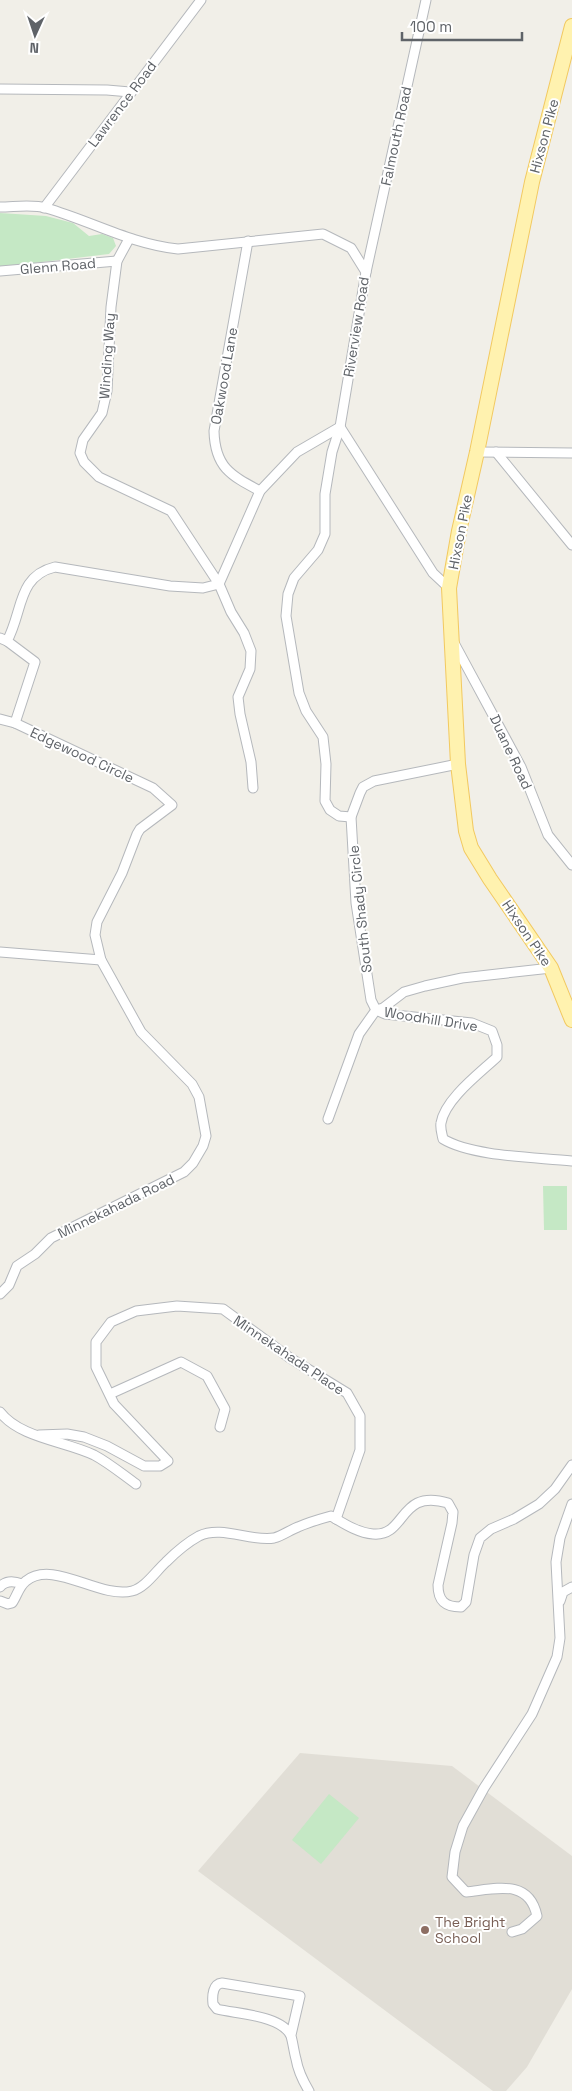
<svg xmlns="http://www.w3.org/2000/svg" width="572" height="2091" viewBox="0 0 572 2091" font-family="'Space Grotesk',sans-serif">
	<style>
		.education { fill: #e1ded6 }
		.green { fill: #c5e8c5 }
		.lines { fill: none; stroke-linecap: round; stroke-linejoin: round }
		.minor-casing { stroke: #b5b8bc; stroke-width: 11 }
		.primary-casing { stroke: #f2c960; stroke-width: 16 }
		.minor { stroke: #fff; stroke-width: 9 }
		.primary { stroke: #fff2af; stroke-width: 14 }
		.education-dot { fill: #8d6e63; stroke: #fff; stroke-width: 2 }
		.labels { text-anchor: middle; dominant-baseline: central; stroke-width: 4; stroke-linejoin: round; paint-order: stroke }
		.street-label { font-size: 14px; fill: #5f6368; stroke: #fff }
		.education-label { font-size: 14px; fill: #785e54; stroke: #fff; text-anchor: start }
	</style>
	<rect width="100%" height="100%" fill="#f1efe8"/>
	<!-- education -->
	<polygon class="education" points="300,1753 452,1766 572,1856 572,1989 527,2067 506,2091 493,2091 198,1871"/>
	<!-- green -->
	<g class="green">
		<polygon points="0,213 46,216 73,223 89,236 102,234 113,238 116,246 109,254 0,267"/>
		<polygon points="543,1186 567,1186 567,1230 544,1230"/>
		<polygon points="329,1794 359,1818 321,1864 292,1840"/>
	</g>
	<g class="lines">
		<!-- minor casing -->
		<g class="minor-casing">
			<g id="minor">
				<polyline points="0,89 107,90 130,92"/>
				<path d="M0 207C14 207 33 204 46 208 91 221 131 244 178 249L323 234 351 248 366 272"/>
				<polyline points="44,208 201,0"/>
				<polyline points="129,239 117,261 111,307 107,391 102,413 83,440 80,453 84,462 99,477 171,511 219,584 231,612 244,633 251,651 250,669 238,697 240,714 251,762 253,788"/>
				<path d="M248 241 214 431C215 467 230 475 260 491"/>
				<polyline points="0,271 117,261"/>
				<polyline points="340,427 433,573 449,588"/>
				<polyline points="477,452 572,453"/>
				<polyline points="496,452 572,545"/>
				<polyline points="219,584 260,491 297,452 340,427"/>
				<polyline points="0,638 7,641 35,662 15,723"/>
				<path d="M7 641C23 612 17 576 55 567L170 586 203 588 219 584"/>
				<polyline points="453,641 521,767 548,835 572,865"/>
				<polyline points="0,719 15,723 153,788 172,805 140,829 137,834 122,873 97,922 95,935 101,960 141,1032 192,1084 199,1097 206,1136 203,1146 193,1163 184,1172 51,1238 35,1254 17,1266 9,1285 0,1294"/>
				<path d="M458 764 374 781 363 787 360 793 351 817 356 903 371 1000 376 1010 385 1014 472 1023 492 1031 497 1045V1057C480 1073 445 1099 441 1123 440 1128 442 1134 443 1139 473 1157 536 1157 572 1161"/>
				<polyline points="351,817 339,816 330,810 325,801 326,764 323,737 306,711 299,693 286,616 288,594 294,578 318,550 325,534 325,494 332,452 340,427 366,272 426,0"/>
				<polyline points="0,952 101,960"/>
				<polyline points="328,1119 359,1034 376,1010 383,1008 404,992 425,986 462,978 551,968"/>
				<polyline points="110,1394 181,1362 207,1376 225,1409 220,1427"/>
				<path d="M0 1412C20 1438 65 1441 94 1455 109 1463 122 1474 136 1484"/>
				<polyline points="39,1435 67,1434 84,1437 107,1446 144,1466 160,1466 168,1461 114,1404 96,1367 96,1342 111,1322 136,1311 177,1306 223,1309 290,1358 347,1393 360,1416 360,1450 336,1519"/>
				<path d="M0 1587C6 1580 14 1581 22 1584"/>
				<path d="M0 1601 8 1604 12 1603C17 1596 19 1586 26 1581 53 1559 99 1599 132 1591 145 1588 156 1571 166 1562 175 1553 188 1542 199 1536 222 1525 250 1542 274 1538 282 1536 290 1530 298 1527 309 1522 320 1519 331 1516 343 1523 358 1533 373 1534 407 1537 398 1488 448 1503L453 1512 452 1523 438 1585C438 1601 445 1607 461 1607L466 1602 474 1555 480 1538 491 1529 514 1519 539 1504 555 1489 572 1465"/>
				<polyline points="560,1601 563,1592 572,1587"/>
				<path d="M512 1932 522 1929 537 1916C529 1878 495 1889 466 1892L452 1877 455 1852 463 1826 484 1788 532 1714 557 1657 560 1638 556 1562 560 1538 572 1504"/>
				<path d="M291 2035 300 1996 222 1983C213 1984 212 1995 213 2004L217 2009C236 2014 282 2015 291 2036 293 2043 294 2052 296 2059 298 2071 303 2081 309 2091"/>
			</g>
		</g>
		<!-- primary casing -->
		<g class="primary-casing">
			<polyline id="primary" points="572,26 532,182 477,452 459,531 449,588 458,764 466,831 471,848 490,879 551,968 572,1020"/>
		</g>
		<!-- minor -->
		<use href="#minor" class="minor"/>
		<!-- primary -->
		<use href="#primary" class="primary"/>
	</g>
	<!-- markers -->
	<circle class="education-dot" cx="425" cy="1930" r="5"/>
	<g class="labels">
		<!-- street labels -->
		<g class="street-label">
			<text transform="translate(122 104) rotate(-53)">Lawrence Road</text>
			<text transform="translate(396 136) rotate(-78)">Falmouth Road</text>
			<text transform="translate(544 136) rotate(-75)">Hixson Pike</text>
			<text transform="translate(58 266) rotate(-5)">Glenn Road</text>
			<text transform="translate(356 327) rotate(-81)">Riverview Road</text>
			<text transform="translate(107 356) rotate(-86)">Winding Way</text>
			<text transform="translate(224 376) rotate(-80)">Oakwood Lane</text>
			<text transform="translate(460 532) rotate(-79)">Hixson Pike</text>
			<text transform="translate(511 752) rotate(65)">Duane Road</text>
			<text transform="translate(82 755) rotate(25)">Edgewood Circle</text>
			<text transform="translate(360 909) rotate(-96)">South Shady Circle</text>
			<text transform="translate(527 933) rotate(56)">Hixson Pike</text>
			<text transform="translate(431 1019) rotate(9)">Woodhill Drive</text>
			<text transform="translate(116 1206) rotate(-26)">Minnekahada Road</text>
			<text transform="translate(289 1355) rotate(34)">Minnekahada Place</text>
		</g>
		<!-- education labels -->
		<g class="education-label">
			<text x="435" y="1922">The Bright<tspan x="435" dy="16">School</tspan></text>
		</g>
	</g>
	<!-- north arrow -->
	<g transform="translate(35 35) rotate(183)" stroke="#ffffff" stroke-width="4" paint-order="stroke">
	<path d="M0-4L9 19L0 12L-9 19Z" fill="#5f6368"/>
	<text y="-8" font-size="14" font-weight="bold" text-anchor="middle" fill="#5f6368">N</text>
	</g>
	<!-- scale -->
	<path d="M402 32v8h120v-8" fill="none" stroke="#5f6368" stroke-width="2.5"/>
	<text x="410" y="32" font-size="15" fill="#5f6368" stroke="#ffffff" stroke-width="4" paint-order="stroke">100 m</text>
</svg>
